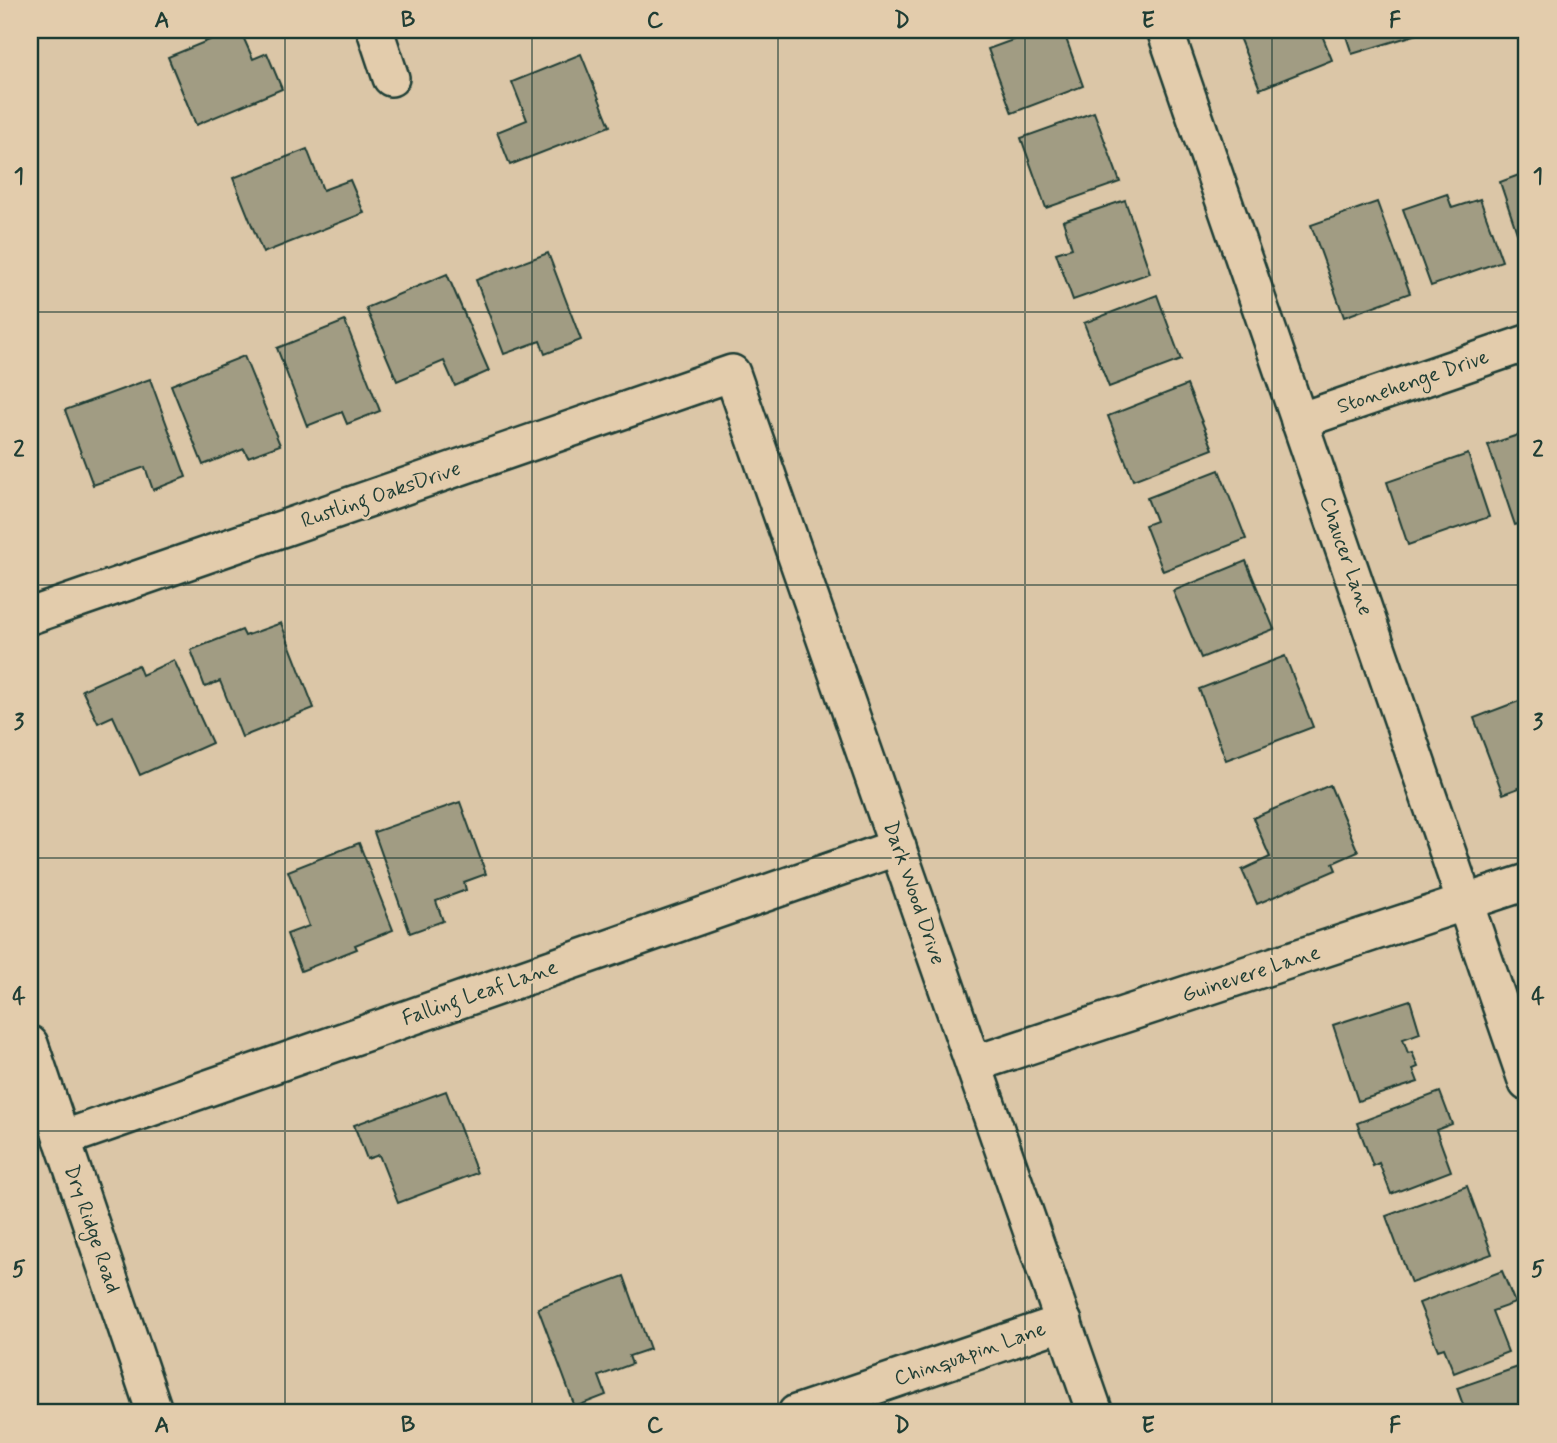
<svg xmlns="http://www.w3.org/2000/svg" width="1557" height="1443" viewBox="0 0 1557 1443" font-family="Mynerve,sans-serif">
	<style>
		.building { fill: #a19c83; stroke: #1f3d34; stroke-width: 2 }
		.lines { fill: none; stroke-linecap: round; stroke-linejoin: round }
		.minor-casing { stroke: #1f3d34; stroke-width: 40 }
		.minor { stroke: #e3ccac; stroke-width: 35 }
		.grid { fill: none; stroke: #1f3d34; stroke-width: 2; stroke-opacity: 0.55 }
		.labels { text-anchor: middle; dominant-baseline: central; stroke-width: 6; stroke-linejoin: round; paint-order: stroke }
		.street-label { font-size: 21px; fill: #1f3d34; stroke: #e3ccac }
		.neatline { fill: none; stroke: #1f3d34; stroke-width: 2.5 }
		.grid-label { font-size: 23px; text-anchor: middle; font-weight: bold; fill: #1f3d34 }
	</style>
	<rect width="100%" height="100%" fill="#dbc6a7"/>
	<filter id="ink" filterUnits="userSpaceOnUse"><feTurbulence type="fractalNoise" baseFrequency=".0143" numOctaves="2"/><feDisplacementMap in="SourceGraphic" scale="14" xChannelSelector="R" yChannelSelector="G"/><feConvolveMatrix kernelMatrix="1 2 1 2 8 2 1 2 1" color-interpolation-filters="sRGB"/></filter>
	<g filter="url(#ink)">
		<!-- building -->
		<g class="building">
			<polygon points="234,30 240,30 253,59 267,53 282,89 196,125 168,57"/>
			<polygon points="1040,30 1063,30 1083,86 1012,113 988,49"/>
			<polygon points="1236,30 1320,30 1332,60 1260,89"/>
			<polygon points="1344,30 1420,30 1421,33 1352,54"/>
			<polygon points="581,54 610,126 510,165 497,132 527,120 512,82"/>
			<polygon points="1094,112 1120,182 1046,208 1021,138"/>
			<polygon points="307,149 323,190 350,180 364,213 263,253 233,178"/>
			<polygon points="1527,172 1527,253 1524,254 1500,182"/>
			<polygon points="1447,194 1452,208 1480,199 1502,261 1431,286 1403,209"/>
			<polygon points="1125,200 1150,273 1073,300 1056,253 1072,248 1063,221"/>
			<polygon points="1377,202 1410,293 1344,317 1311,225"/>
			<polygon points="548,253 581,340 545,354 540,341 504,354 476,280"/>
			<polygon points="447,274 489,371 455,386 444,361 397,381 366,308"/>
			<polygon points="1157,295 1181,360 1109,387 1084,323"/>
			<polygon points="345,321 380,411 347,424 342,412 307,426 277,348"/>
			<polygon points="244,356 280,445 248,457 244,449 203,465 171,385"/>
			<polygon points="150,379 186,477 153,490 145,467 93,485 65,410"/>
			<polygon points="1187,385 1213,449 1133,480 1108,416"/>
			<polygon points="1527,432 1527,521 1515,525 1488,445"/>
			<polygon points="1468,454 1489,517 1408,545 1387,482"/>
			<polygon points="1219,470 1246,539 1163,571 1145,525 1156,521 1147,498"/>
			<polygon points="1246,561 1274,629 1201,658 1173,591"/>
			<polygon points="281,623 314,708 242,737 220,681 205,687 191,650 242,630 245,636"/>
			<polygon points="1285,656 1313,727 1226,760 1199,689"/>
			<polygon points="174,660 212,743 140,775 113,716 98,723 82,690 138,665 142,675"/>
			<polygon points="1527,698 1527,785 1503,794 1474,718"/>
			<polygon points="1330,785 1358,852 1333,863 1336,870 1257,904 1242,870 1270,857 1253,818"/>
			<polygon points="460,802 486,874 464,882 466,890 436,901 443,921 410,933 374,832"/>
			<polygon points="359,843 393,930 355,945 357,949 301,971 287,934 309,926 288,871"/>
			<polygon points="1410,1000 1420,1033 1403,1039 1408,1053 1412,1052 1418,1067 1413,1069 1418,1082 1358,1101 1333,1025"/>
			<polygon points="446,1091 477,1173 398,1203 379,1155 367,1159 354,1125"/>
			<polygon points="1440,1092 1452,1124 1436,1130 1451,1171 1391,1194 1379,1163 1373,1166 1357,1123"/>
			<polygon points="1467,1186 1492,1254 1411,1283 1386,1216"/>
			<polygon points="1502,1271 1515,1303 1492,1311 1508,1352 1454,1373 1444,1348 1438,1350 1419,1303"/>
			<polygon points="624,1276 650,1349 629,1356 632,1364 599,1376 606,1395 575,1407 538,1308"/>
			<polygon points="1527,1364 1527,1413 1466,1413 1457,1388"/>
		</g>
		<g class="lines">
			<!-- minor casing -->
			<g class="minor-casing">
				<g id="minor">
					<polyline points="375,30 391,78"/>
					<polyline points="1165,30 1527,1083"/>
					<polyline points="1299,421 1527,343"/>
					<polyline points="30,616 732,373 1095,1413"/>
					<polyline points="30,1044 155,1413"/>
					<polyline points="974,1064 1527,882"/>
					<polyline points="62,1139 898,847"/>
					<polyline points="796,1413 1064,1322"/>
				</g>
			</g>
			<!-- minor -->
			<use href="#minor" class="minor"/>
		</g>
	</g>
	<!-- grid -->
	<path class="grid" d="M285 30V1413M532 30V1413M778 30V1413M1025 30V1413M1272 30V1413M30 312H1527M30 585H1527M30 858H1527M30 1131H1527"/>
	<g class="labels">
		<!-- street labels -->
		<g class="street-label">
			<text transform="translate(1413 382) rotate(-19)">Stonehenge Drive</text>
			<text transform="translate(381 495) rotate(-19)">Rustling OaksDrive</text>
			<text transform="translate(1346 556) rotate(71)">Chaucer Lane</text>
			<text transform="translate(914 893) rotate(71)">Dark Wood Drive</text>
			<text transform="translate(1251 974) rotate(-18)">Guinevere Lane</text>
			<text transform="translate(480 993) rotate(-19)">Falling Leaf Lane</text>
			<text transform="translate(92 1229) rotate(71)">Dry Ridge Road</text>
			<text transform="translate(970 1354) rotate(-19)">Chinquapin Lane</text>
		</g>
	</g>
	<!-- margin -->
	<rect width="1557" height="1443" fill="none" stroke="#e3ccac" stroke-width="77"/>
	<rect x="38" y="38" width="1480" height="1366" class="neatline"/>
	<g class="grid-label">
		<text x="162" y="27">A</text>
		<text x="408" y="27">B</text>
		<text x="655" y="27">C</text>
		<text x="902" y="27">D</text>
		<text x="1148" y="27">E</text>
		<text x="1395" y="27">F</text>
		<text x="19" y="183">1</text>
		<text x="1538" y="183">1</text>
		<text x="19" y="456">2</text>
		<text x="1538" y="456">2</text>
		<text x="19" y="729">3</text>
		<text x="1538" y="729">3</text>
		<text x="19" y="1003">4</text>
		<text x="1538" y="1003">4</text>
		<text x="19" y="1276">5</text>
		<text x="1538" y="1276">5</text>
		<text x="162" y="1432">A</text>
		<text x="408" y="1432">B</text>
		<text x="655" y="1432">C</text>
		<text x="902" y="1432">D</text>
		<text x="1148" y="1432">E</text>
		<text x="1395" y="1432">F</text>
	</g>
</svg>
